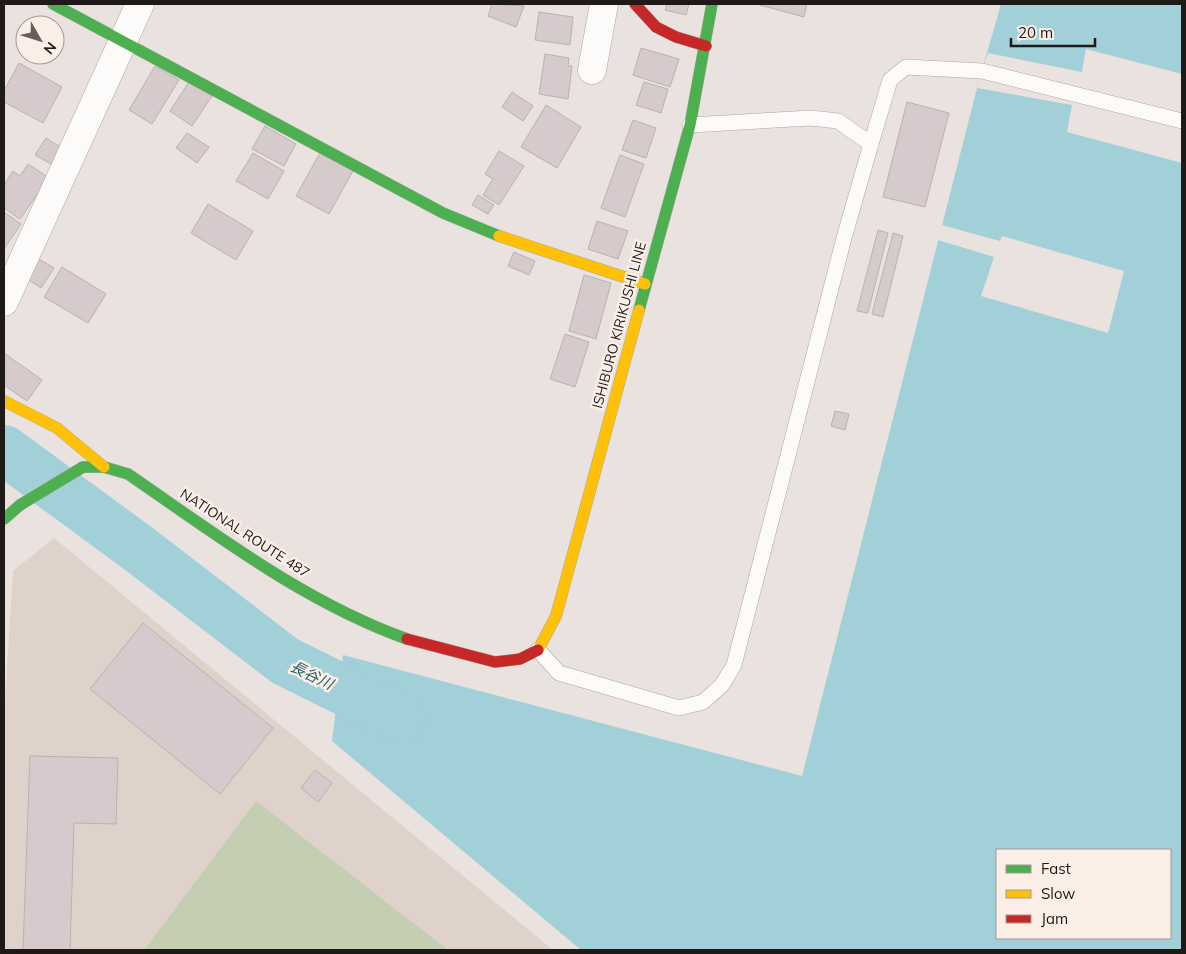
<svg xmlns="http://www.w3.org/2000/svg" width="1186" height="954" viewBox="0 0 1186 954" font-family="Mulish,'Noto Sans JP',sans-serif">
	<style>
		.built { fill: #dfd2cb }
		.green { fill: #c4ceb2 }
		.water { fill: #a1d0d8; fill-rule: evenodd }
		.pier { fill: #e9e2de }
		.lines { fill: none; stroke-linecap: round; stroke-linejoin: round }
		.river { stroke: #a1d0d8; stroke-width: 50 }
		.building { fill: #d7cacc; stroke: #b7b2b1 }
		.lane-casing { stroke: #aba7a4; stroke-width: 16 }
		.street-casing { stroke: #aba7a4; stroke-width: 29 }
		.fast-casing { stroke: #aba7a4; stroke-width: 12 }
		.slow-casing { stroke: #aba7a4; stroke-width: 12 }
		.jam-casing { stroke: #aba7a4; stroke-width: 12 }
		.lane { stroke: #fcfbfa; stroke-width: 15 }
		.street { stroke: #fcfbfa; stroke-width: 28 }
		.fast { stroke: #4caf50; stroke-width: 11 }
		.slow { stroke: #ffc107; stroke-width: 11 }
		.jam { stroke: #c62828; stroke-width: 11 }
		.labels { text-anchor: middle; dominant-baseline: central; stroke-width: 5; stroke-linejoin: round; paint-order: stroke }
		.street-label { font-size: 14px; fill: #1f1a18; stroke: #faeee7 }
		.water-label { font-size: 15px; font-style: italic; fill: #25606a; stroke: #faeee7 }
	</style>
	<rect width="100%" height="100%" fill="#e9e2de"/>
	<!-- built -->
	<polygon class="built" points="54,538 553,950 4,950 4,719 13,571"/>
	<!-- green -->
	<polygon class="green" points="256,801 448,950 144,950"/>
	<!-- water -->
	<path class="water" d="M1001 4H1182V950H581L332 741 343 655 802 776 977 88ZM997 850H1170V938H997Z"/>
	<!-- pier -->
	<g class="pier">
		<polygon points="1086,49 1182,74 1182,163 1067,132 1072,105 977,88 988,53 1082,72"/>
		<polygon points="942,225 1000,241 1002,236 1124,271 1108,333 981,296 994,257 938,240"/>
	</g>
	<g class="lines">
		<!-- river -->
		<polyline class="river" points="4,450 135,546 285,661 400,718"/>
	</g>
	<!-- building -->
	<g class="building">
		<polygon points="492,4 524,6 516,27 488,16"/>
		<polygon points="667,4 689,4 686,15 665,10"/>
		<polygon points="756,4 807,4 804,17"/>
		<polygon points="539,12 573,17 570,45 535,40"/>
		<polygon points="641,48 679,59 670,87 633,75"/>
		<polygon points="545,54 569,58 568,66 572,66 568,99 539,94"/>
		<polygon points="19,63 62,87 43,123 4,102 4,91"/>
		<polygon points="155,66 179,80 152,124 129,110"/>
		<polygon points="189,82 212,96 192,126 170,111"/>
		<polygon points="644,82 668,89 661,113 636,105"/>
		<polygon points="512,92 533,106 523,121 502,107"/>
		<polygon points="907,102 949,113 925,207 883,197"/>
		<polygon points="546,105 581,127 557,168 521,147"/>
		<polygon points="633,120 656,128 646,158 622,150"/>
		<polygon points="265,126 296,144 284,166 252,149"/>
		<polygon points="187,133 209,147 197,163 176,148"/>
		<polygon points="46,138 62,148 51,164 35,155"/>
		<polygon points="321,151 354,169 329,214 296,196"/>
		<polygon points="499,151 524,166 499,205 483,195 493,179 485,174"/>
		<polygon points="253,153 284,171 268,199 236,181"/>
		<polygon points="620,155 644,164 625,217 601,208"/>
		<polygon points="28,164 49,178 20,219 4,208 4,185 13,171 20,176"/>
		<polygon points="478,195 494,205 488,214 472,205"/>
		<polygon points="208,204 253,231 236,260 191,233"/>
		<polygon points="4,212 21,224 4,249"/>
		<polygon points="597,221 628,231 618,259 588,249"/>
		<polygon points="878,230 888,233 868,313 857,311"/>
		<polygon points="893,233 903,236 883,317 872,314"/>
		<polygon points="514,252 535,261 529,275 508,266"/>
		<polygon points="39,259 54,268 41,288 26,278"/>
		<polygon points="62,267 106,294 88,323 44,297"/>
		<polygon points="584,275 611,283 596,339 569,331"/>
		<polygon points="565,334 589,342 575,387 550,379"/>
		<polygon points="4,353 42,380 27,401 4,385"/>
		<polygon points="835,411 849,414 845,430 831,426"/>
		<polygon points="143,623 273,728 220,794 90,689"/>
		<polygon points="30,756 118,758 116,824 74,823 70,950 23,950"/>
		<polygon points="315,770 332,783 318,802 301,788"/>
	</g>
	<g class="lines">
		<!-- lane casing -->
		<g class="lane-casing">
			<g id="lane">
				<polyline points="690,125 811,118 838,121 871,144"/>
				<polyline points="538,650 559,673 679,708 703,702 722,685 734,665 844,238 871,144 890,80 906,67 982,71 1182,121"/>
			</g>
		</g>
		<!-- street casing -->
		<g class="street-casing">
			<g id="street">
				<polyline points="592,70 604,4"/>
				<polyline points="4,302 140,4"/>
			</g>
		</g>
		<!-- fast casing -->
		<g class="fast-casing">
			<g id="fast">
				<polyline points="53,4 443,213 499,236"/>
				<polyline points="639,310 690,125 712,4"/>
				<path d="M4 519 20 505 83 467H104L128 474C217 535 304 602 407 639"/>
			</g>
		</g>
		<!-- slow casing -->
		<g class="slow-casing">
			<g id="slow">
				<polyline points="499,236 645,284"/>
				<polyline points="4,401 57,428 104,467"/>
				<polyline points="538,650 556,616 639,310"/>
			</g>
		</g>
		<!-- jam casing -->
		<g class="jam-casing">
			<g id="jam">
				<polyline points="635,4 656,27 676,37 706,46"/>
				<polyline points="407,639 495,662 520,659 538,650"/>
			</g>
		</g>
		<!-- lane -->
		<use href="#lane" class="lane"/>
		<!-- street -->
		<use href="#street" class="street"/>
		<!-- fast -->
		<use href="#fast" class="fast"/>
		<!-- slow -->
		<use href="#slow" class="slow"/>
		<!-- jam -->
		<use href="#jam" class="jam"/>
	</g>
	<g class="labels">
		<!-- street labels -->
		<g class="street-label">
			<text transform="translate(619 325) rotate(-75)">ISHIBURO KIRIKUSHI LINE</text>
			<text transform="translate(245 533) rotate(33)">NATIONAL ROUTE 487</text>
		</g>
		<!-- water labels -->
		<g class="water-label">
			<text transform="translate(312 675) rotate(26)">長谷川</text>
		</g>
	</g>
	<!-- border -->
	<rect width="1186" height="954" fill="none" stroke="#1f1a18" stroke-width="10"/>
	<!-- legend -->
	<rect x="996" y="849" width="175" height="90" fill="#faeee7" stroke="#a29994"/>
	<rect x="1006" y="865" width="25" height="8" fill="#4caf50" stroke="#a29994"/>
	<text x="1041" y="874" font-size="15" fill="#1f1a18">Fast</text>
	<rect x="1006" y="890" width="25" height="8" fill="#ffc107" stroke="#a29994"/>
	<text x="1041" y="899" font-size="15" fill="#1f1a18">Slow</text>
	<rect x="1006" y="915" width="25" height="8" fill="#c62828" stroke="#a29994"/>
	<text x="1041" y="924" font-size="15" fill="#1f1a18">Jam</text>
	<!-- north arrow -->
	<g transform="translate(40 40) rotate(129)"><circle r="24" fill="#faeee7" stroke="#a29994"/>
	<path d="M0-4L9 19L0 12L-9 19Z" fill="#66605d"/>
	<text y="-8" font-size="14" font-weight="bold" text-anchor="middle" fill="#1f1a18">N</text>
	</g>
	<!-- scale -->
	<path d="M1011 38v8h84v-8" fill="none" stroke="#1f1a18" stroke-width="2.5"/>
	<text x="1018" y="38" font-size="15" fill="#1f1a18" stroke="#faeee7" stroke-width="4" paint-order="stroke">20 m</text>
</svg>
